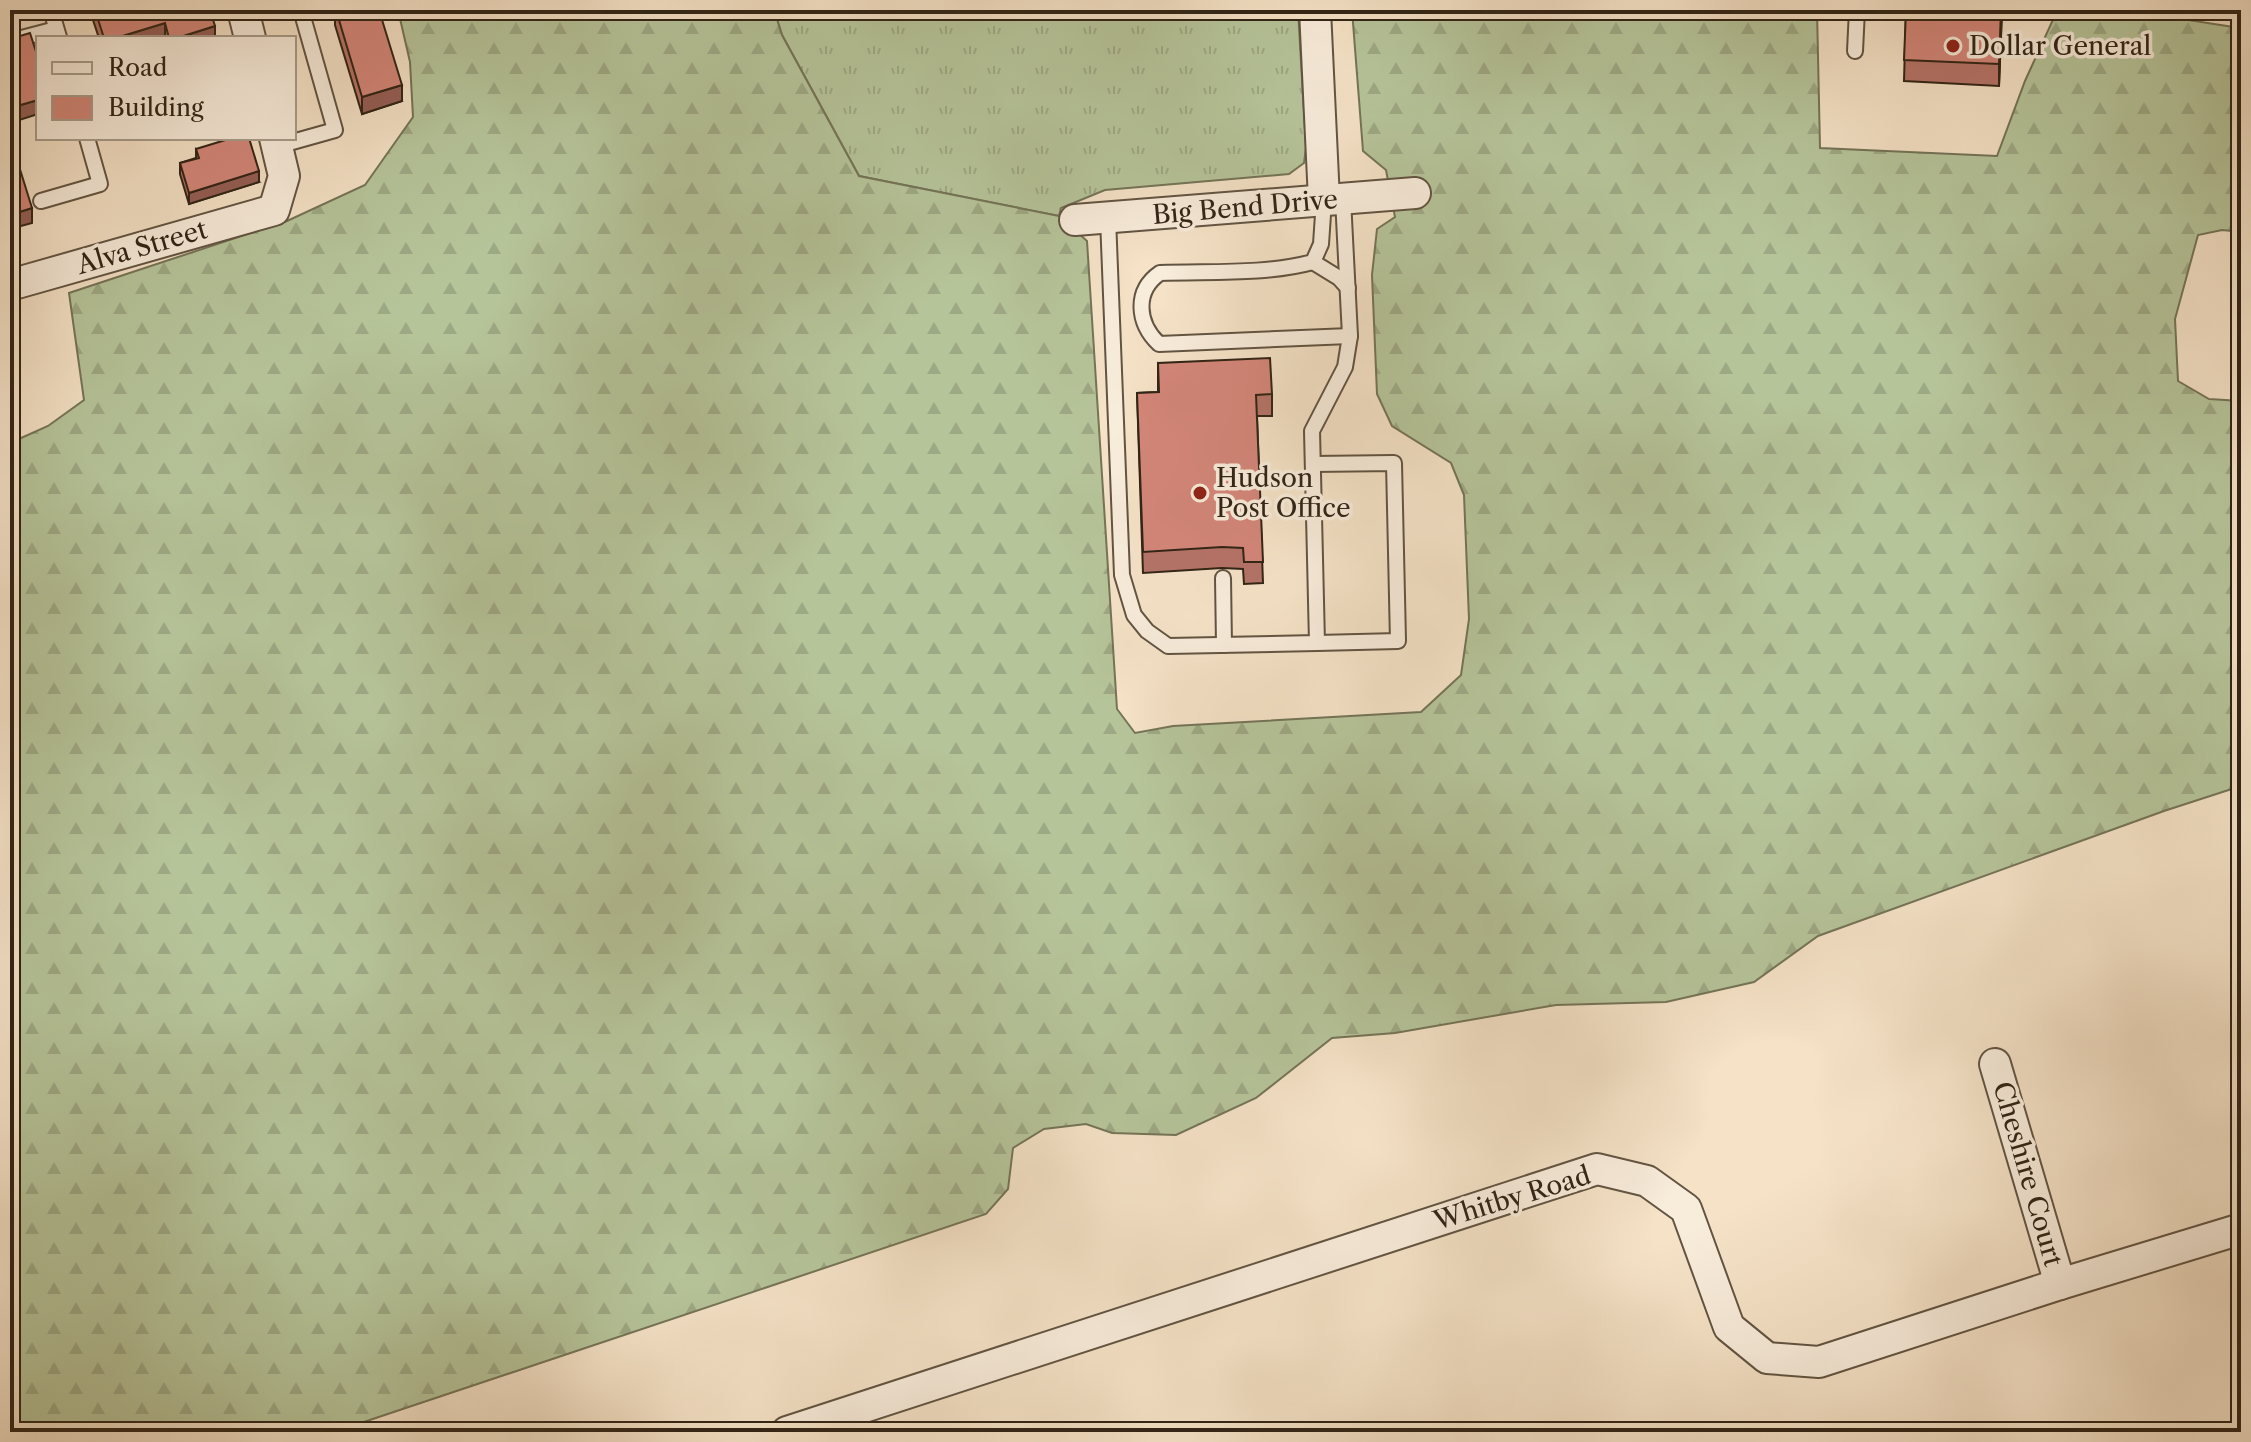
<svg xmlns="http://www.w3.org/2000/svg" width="2251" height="1442" viewBox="0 0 2251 1442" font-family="'Libre Caslon Text',serif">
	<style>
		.grass { fill: url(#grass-tufts); stroke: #747458; stroke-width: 2 }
		.forest { fill: url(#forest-firs); stroke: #747458; stroke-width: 2 }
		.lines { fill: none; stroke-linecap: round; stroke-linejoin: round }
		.service-casing { stroke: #625442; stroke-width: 18 }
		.minor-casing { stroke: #625442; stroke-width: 34 }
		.service { stroke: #f8ecdb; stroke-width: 14 }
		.minor { stroke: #f8ecdb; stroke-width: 30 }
		.wall { fill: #b57368; stroke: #312416; stroke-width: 2 }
		.shaded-wall { fill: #945e55; stroke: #312416; stroke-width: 2 }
		.building { fill: #d38679; stroke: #312416; stroke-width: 2 }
		.poi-dot { fill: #8f2418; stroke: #f8ecdb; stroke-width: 3 }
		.labels { text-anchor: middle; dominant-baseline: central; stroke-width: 7; stroke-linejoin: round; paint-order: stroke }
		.poi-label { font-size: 26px; fill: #312416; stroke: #f8ecdb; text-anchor: start }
		.street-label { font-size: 26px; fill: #312416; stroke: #f8ecdb }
	</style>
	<defs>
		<pattern id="grass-tufts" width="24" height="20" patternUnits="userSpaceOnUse" patternTransform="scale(2)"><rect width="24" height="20" fill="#b6c49a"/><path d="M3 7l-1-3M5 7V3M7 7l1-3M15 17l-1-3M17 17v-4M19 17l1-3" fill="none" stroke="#9da884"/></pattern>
		<pattern id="forest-firs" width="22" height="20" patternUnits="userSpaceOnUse" patternTransform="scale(2)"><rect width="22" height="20" fill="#b6c49a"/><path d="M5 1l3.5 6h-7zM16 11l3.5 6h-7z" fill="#9da884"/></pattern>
	</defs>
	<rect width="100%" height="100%" fill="#f5e2c7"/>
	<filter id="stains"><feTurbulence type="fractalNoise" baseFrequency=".0025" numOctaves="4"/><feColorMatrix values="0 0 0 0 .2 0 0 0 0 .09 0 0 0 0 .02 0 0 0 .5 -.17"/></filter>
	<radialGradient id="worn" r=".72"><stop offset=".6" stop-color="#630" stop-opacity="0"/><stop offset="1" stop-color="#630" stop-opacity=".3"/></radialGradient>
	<!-- grass -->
	<polygon class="grass" points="774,10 1298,10 1306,147 1304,163 1289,174 1105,190 1061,208 1059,216 859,176 782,35"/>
	<!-- forest -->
	<path class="forest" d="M398 10H774L782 35 859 176 1059 216 1087 241 1117 709 1135 733 1173 726 1421 712 1461 675 1469 619 1464 495 1451 463 1392 426 1377 394 1372 275 1377 229 1395 217 1386 170 1363 151 1352 10H1817L1820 148 1997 156 2025 81 2056 13C2086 1 2203 23 2241 28V232L2222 230 2198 235 2175 319 2178 381 2209 399 2241 401V786L2164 811 1818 936 1754 982 1666 1002 1556 1005 1395 1033 1332 1038 1256 1098 1176 1135 1112 1133 1086 1124 1044 1129 1013 1148 1008 1189 986 1214 334 1432H10V443L48 426 84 400 69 293 287 221 365 185 413 117 410 62Z"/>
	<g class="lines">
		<!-- service casing -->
		<g class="service-casing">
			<g id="service">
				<polyline points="51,10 59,37"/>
				<polyline points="10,41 56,29"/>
				<polyline points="1855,51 1857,10"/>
				<polyline points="278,146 335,130 301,10"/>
				<path d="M1324 200 1321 244 1313 262C1264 275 1210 271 1160 273 1134 291 1137 323 1159 344L1350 336"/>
				<polyline points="41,201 100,184 87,138"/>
				<polyline points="1108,218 1122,575 1134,615 1147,631 1168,646 1317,643 1312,431 1345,367 1350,336 1343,199"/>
				<polyline points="1313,262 1339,278 1348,288"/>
				<polyline points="1313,464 1394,463 1398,641 1317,643"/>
				<polyline points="1223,578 1224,645"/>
			</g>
		</g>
		<!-- minor casing -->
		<g class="minor-casing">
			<g id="minor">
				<polyline points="243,10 250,38"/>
				<polyline points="1315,10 1324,200"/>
				<polyline points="1075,220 1415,193"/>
				<polyline points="10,285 274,210 284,176 275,138"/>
				<polyline points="1995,1064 2060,1284"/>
				<polyline points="787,1432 1597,1169 1647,1181 1686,1209 1729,1327 1767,1358 1819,1362 2060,1284 2241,1229"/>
			</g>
		</g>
		<!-- service -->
		<use href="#service" class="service"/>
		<!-- minor -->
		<use href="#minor" class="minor"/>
	</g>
	<!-- wall -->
	<g class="wall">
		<polygon points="92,10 210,10 215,38 99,38 92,17"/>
		<polygon points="335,10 402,101 362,114 335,25"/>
		<polygon points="1906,10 2002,10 1999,86 1904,81"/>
		<polygon points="196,149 259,182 189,204 180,174 180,163 196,158"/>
		<polygon points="1158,363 1272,394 1272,416 1257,416 1263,583 1244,584 1243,569 1222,568 1143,573 1137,393 1158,392"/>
	</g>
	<!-- shaded-wall -->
	<g class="shaded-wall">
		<polygon points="2001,10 2002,10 1999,86 1999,64"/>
		<polygon points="165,23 165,38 116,38"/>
		<polygon points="215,26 215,38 177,38"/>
		<polygon points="402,85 402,101 362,114 362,97"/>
		<polygon points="38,100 38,114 10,123 10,108"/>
		<polygon points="259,171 259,182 189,204 189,193"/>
		<polygon points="32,208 32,223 10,229 10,215"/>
	</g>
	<!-- building -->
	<g class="building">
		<polygon points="95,10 210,10 215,26 177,38 169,38 165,23 116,38 104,38"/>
		<polygon points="336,10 379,10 402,85 362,97"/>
		<polygon points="1906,10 2001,10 1999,64 1904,60"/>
		<polygon points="30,33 38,58 38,100 10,108 10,39"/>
		<polygon points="10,137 32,208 10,215"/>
		<polygon points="232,138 249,138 259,171 189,193 180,163 199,158 196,149"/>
		<polygon points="1270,358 1272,394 1256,395 1263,562 1244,562 1243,548 1222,547 1143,552 1137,393 1159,392 1158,363"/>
	</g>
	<!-- markers -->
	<g class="poi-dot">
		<circle cx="1953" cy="46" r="8"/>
		<circle cx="1200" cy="493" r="8"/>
	</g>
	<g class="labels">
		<!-- poi labels -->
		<g class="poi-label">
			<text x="1969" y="46">Dollar General</text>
			<text x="1216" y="478">Hudson<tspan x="1216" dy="30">Post Office</tspan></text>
		</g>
		<!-- street labels -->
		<g class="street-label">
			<text transform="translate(1245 207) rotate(-5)">Big Bend Drive</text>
			<text transform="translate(142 247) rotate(-16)">Alva Street</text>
			<text transform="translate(2028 1174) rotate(74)">Cheshire Court</text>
			<text transform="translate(1512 1198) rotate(-17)">Whitby Road</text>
		</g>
	</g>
	<!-- margin -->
	<rect width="2251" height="1442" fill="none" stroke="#f5e2c7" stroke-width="40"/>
	<rect x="12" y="12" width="2227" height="1418" fill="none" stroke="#312416" stroke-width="4"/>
	<rect x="20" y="20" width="2211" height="1402" fill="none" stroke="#312416" stroke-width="2"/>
	<!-- legend -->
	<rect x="36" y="36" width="260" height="104" fill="#f8ecdb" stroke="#a89c8c" stroke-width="2"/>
	<rect x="52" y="62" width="40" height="12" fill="#f8ecdb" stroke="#a89c8c" stroke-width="2"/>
	<text x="108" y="76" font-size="24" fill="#312416">Road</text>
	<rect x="52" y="96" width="40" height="24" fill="#d38679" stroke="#a89c8c" stroke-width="2"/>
	<text x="108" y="116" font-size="24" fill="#312416">Building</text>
	<rect width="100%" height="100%" filter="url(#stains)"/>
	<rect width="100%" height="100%" fill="url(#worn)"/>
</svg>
